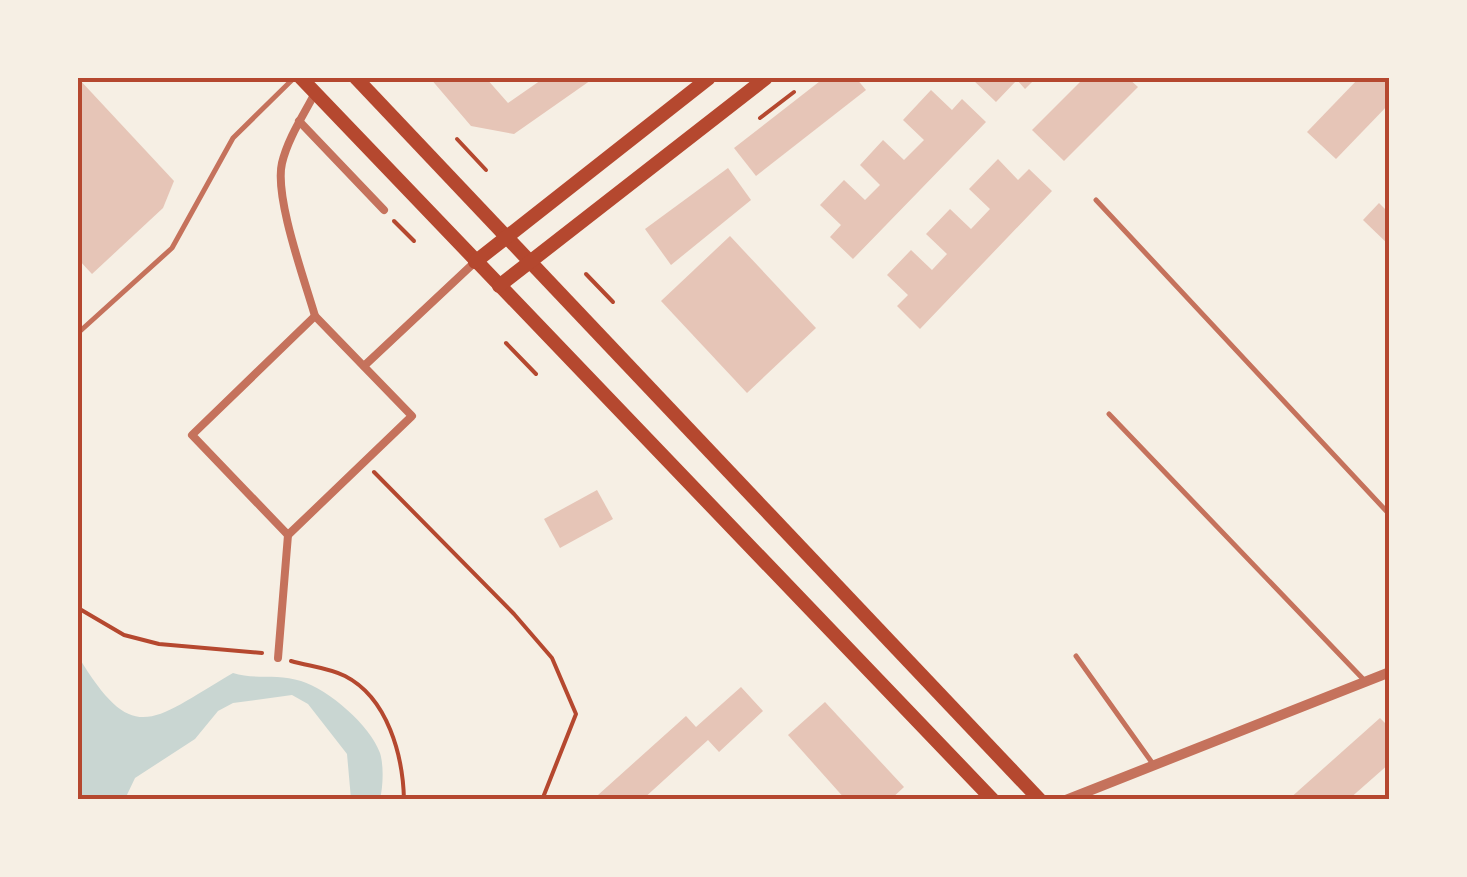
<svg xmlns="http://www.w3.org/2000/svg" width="1467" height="877" viewBox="0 0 1467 877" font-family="'Archivo Narrow',sans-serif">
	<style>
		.water { fill: #c9d6d2 }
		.building { fill: #e6c5b7 }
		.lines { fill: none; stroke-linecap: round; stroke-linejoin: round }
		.path { stroke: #b5482f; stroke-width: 4 }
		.service { stroke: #c5725c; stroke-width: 5 }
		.pedestrian { stroke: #c5725c; stroke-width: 8 }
		.minor { stroke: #c5725c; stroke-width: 10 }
		.secondary { stroke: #b5482f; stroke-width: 14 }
		.neatline { fill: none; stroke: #b5482f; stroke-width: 4 }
	</style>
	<rect width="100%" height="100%" fill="#f6efe4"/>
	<!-- water -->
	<path class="water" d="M78 656C134 749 152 720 233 673 253 680 277 673 301 681 329 690 370 725 380 753 384 766 383 787 380 799H351L347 754 308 704 292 695 233 703 218 711 195 739 135 778 125 799H78Z"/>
	<!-- building -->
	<g class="building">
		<polygon points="78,78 174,181 163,208 92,274 78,259"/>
		<polygon points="430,78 486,78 508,103 544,78 594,78 514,134 471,126"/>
		<polygon points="824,78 856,78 866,90 756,176 734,148"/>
		<polygon points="971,78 1036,78 1025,89 1017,80 996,102"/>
		<polygon points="1084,78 1128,78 1138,87 1064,161 1032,130"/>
		<polygon points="1359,78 1390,78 1390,103 1336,159 1307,132"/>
		<polygon points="931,90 952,110 962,99 986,122 853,259 830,237 841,225 820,205 844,180 865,200 880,185 860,165 883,140 904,160 924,140 903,120"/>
		<polygon points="998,159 1018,180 1029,169 1052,191 920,329 897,306 908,295 887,275 911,250 932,270 947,254 926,234 950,209 971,229 990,209 969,189"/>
		<polygon points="728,168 751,200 671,265 645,229"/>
		<polygon points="1379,203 1390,214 1390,246 1363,220"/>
		<polygon points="730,236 816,328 747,393 661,301"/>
		<polygon points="597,490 613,519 560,548 544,519"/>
		<polygon points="741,687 763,711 719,752 708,740 642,800 603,800 598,795 686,716 696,727"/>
		<polygon points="825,702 904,787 890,800 846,800 788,735"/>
		<polygon points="1380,718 1390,728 1390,763 1348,800 1288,800"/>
	</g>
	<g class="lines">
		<!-- path -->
		<g class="path">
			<polyline points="760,118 794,92"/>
			<polyline points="457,139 486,170"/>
			<polyline points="394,221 414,241"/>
			<polyline points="586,274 613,302"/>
			<polyline points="506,343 536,374"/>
			<polyline points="374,472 514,614 552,658 576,714 542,800"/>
			<polyline points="78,608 124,635 159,644 262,653"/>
			<path d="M291 661C308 666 329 668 345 676 388 698 403 756 404 800"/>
		</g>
		<!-- service -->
		<g class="service">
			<polyline points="1096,200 1390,515"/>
			<polyline points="78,333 172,248 233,138 294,78"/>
			<polyline points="1109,414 1365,681"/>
			<polyline points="1076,656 1153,764"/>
		</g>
		<!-- pedestrian -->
		<g class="pedestrian">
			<polyline points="299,121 384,210"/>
			<polygon points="315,316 412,416 288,535 192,435"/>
			<path d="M315 316C305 281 274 197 282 163 288 138 303 116 315 93"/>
			<polyline points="364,366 475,262"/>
			<polyline points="278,658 288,535"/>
		</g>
		<!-- minor -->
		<polyline class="minor" points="1066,800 1390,672"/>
		<!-- secondary -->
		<g class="secondary">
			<polyline points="301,78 993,800"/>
			<polyline points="356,78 1040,800"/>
			<polyline points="475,262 709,78"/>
			<polyline points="499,286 766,78"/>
		</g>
	</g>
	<!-- border -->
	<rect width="1467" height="877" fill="none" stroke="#f6efe4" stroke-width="160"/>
	<rect x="80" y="80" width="1307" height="717" class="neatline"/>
</svg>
